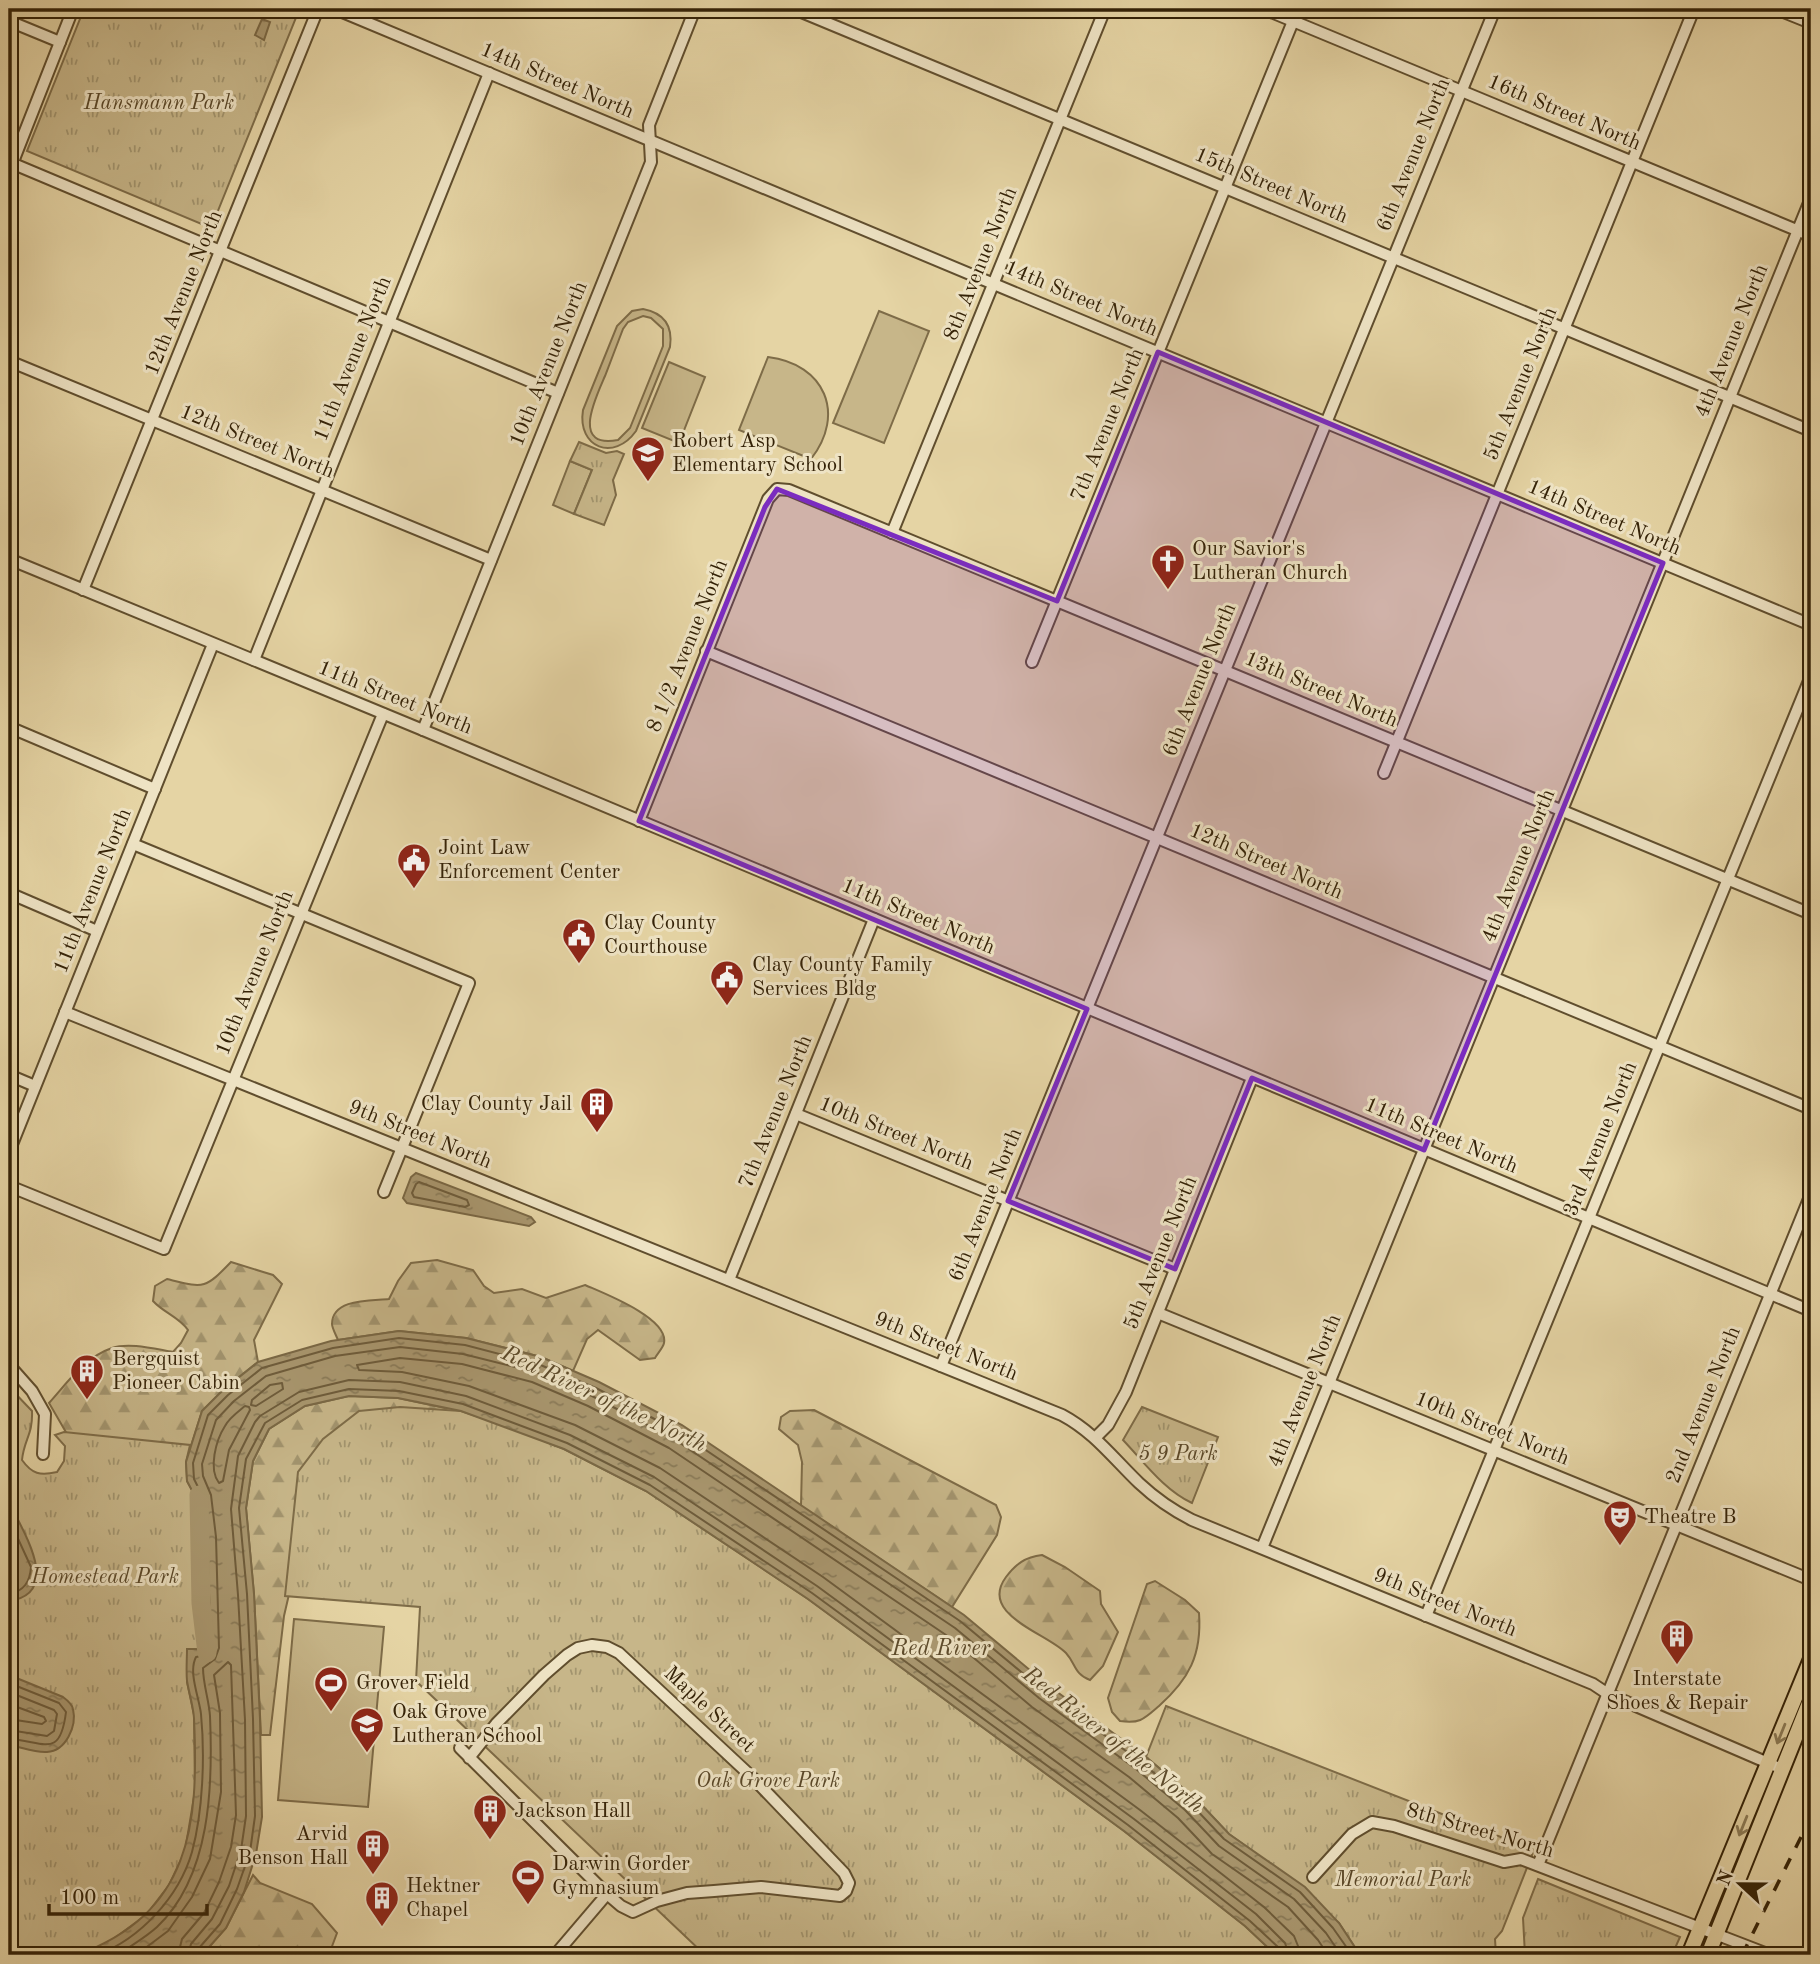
<svg xmlns="http://www.w3.org/2000/svg" width="1820" height="1964" viewBox="0 0 1820 1964" font-family="'Old Standard TT',serif">
	<style>
		.grass { fill: #c7b689; stroke: #7e6c48; stroke-width: 2; fill-rule: evenodd }
		.forest { fill: url(#forest-firs); stroke: #7e6c48; stroke-width: 2 }
		.park { fill: url(#park-tufts); stroke: #7e6c48; stroke-width: 2 }
		.water { fill: url(#water-ripples); stroke: #7a6845; stroke-width: 2 }
		.lines { fill: none; stroke-linecap: round; stroke-linejoin: round }
		.shore { stroke: #6e5c3b; stroke-width: 2 }
		.river { stroke: #a9976f; stroke-width: 19 }
		.minor-casing { stroke: #604e2e; stroke-width: 14 }
		.major-casing { stroke: #342207; stroke-width: 18 }
		.minor { stroke: #eee3c4; stroke-width: 10 }
		.major { stroke: #e5d4a4; stroke-width: 14 }
		.rail { stroke: #342207; stroke-width: 3.5; stroke-dasharray: 12 12; stroke-linecap: butt }
		.oneway { stroke: #8c7b56 }
		.marked { fill: #7b2cbf; fill-opacity: 0.2; stroke: #7b2cbf; stroke-width: 5; stroke-linejoin: round }
		.labels { text-anchor: middle; dominant-baseline: central; stroke-width: 6; stroke-linejoin: round; paint-order: stroke }
		.street-label { font-size: 21px; fill: #342207; stroke: #eee3c4 }
		.park-label { font-size: 21px; font-style: italic; fill: #594728; stroke: #eee3c4 }
		.poi-label { font-size: 21px; fill: #342207; stroke: #eee3c4; text-anchor: start }
		.water-label { font-size: 23px; font-style: italic; fill: #5d4b2b; stroke: #eee3c4 }
	</style>
	<defs>
		<pattern id="forest-firs" width="22" height="20" patternUnits="userSpaceOnUse" patternTransform="scale(1.75)"><rect width="22" height="20" fill="#c7b689"/><path d="M5 1l3.5 6h-7zM16 11l3.5 6h-7z" fill="#a2946e"/></pattern>
		<pattern id="park-tufts" width="24" height="20" patternUnits="userSpaceOnUse" patternTransform="scale(1.75)"><rect width="24" height="20" fill="#c7b689"/><path d="M3 7l-1-3M5 7V3M7 7l1-3M15 17l-1-3M17 17v-4M19 17l1-3" fill="none" stroke="#a2946e"/></pattern>
		<pattern id="water-ripples" width="26" height="14" patternUnits="userSpaceOnUse" patternTransform="scale(1.75)"><rect width="26" height="14" fill="#a9976f"/><path d="M2 4q2-2 4 0t4 0M15 11q2-2 4 0t4 0" fill="none" stroke="#8a7b59"/></pattern>
	</defs>
	<rect width="100%" height="100%" fill="#e5d4a4"/>
	<filter id="stains"><feTurbulence type="fractalNoise" baseFrequency=".00286" numOctaves="4"/><feColorMatrix values="0 0 0 0 .2 0 0 0 0 .09 0 0 0 0 .02 0 0 0 .5 -.17"/></filter>
	<radialGradient id="worn" r=".72"><stop offset=".6" stop-color="#630" stop-opacity="0"/><stop offset="1" stop-color="#630" stop-opacity=".3"/></radialGradient>
	<!-- grass -->
	<g class="grass">
		<path d="M643 309C664 313 673 326 670 347L636 431C614 462 577 448 583 410L617 326 632 311ZM643 316 651 318 663 329V346L630 428 618 440C570 449 596 397 605 376 611 360 617 345 623 329L628 322Z"/>
		<polygon points="879,311 929,331 884,443 833,423"/>
		<path d="M768 357C825 364 846 414 811 459L739 430Z"/>
		<polygon points="669,362 705,377 679,443 642,428"/>
		<polygon points="570,461 592,470 574,514 553,505"/>
		<polygon points="294,1619 384,1627 368,1807 278,1800"/>
	</g>
	<!-- forest -->
	<g class="forest">
		<path d="M437 1260 473 1270 484 1286 494 1293 522 1289 546 1298 585 1285C603 1293 669 1318 664 1343 663 1348 657 1354 655 1358L640 1360 598 1330 587 1339 573 1371 541 1357 466 1338 399 1331 338 1340C336 1335 332 1328 332 1324 332 1298 372 1301 389 1299L398 1281 411 1263Z"/>
		<path d="M231 1262 273 1275 282 1284 254 1340 258 1362 223 1390 202 1411 186 1462 74 1446 49 1403C67 1383 85 1357 112 1348 129 1342 155 1349 173 1352L181 1343 188 1330C179 1317 164 1313 153 1301L155 1286 167 1279C204 1288 204 1290 231 1262Z"/>
		<polygon points="349,1396 398,1398 445,1408 443,1416 293,1577 284,1616 270,1735 261,1735 254,1594 246,1508 253,1461 269,1429 305,1406"/>
		<polygon points="814,1410 996,1505 1001,1517 997,1535 952,1607 801,1506 802,1462 798,1445 779,1429 781,1417 790,1411"/>
		<path d="M1042 1555 1065 1567 1100 1591 1101 1604 1118 1632 1103 1666 1090 1680C1074 1674 1076 1664 1066 1653 1047 1633 978 1615 1006 1577 1016 1564 1025 1557 1042 1555Z"/>
		<path d="M1155 1581 1185 1600 1199 1613C1202 1655 1189 1679 1159 1706 1144 1719 1140 1724 1120 1721L1112 1712 1108 1698 1147 1584Z"/>
		<polygon points="253,1875 260,1883 312,1904 337,1933 331,1949 311,1955 202,1955 226,1928"/>
	</g>
	<!-- park -->
	<g class="park">
		<polygon points="84,9 281,9 297,15 211,228 27,151"/>
		<polygon points="579,442 606,453 617,451 624,454 613,480 616,495 604,525 574,514 592,470 570,461"/>
		<path d="M10 1388 32 1411C33 1435 24 1439 22 1460 32 1474 40 1476 57 1472L64 1461 65 1446 55 1435 64 1432 190 1445 186 1462 187 1481 196 1498 200 1538 204 1650 187 1649V1682L194 1715 195 1791 185 1851 169 1885 146 1915 105 1945 77 1955H9Z"/>
		<polygon points="400,1407 461,1411 506,1426 564,1449 646,1491 808,1599 1124,1831 1245,1926 1276,1955 705,1955 416,1681 420,1607 285,1596 298,1472 323,1439 359,1411"/>
		<path d="M1142 1407 1218 1437 1192 1503C1164 1490 1144 1462 1123 1440Z"/>
		<polygon points="1166,1706 1534,1850 1502,1931 1495,1939 1496,1955 1360,1955 1339,1923 1262,1858 1229,1834 1196,1799 1146,1757"/>
		<polygon points="1538,1879 1680,1937 1672,1955 1525,1955 1523,1918"/>
	</g>
	<!-- water -->
	<g class="water">
		<polygon points="262,19 270,22 264,40 255,35"/>
		<polygon points="416,1173 531,1217 535,1222 529,1226 407,1203 403,1198 411,1177"/>
		<path d="M399 1331 466 1338 541 1357 599 1382 682 1425 964 1615 1049 1686 1146 1757 1196 1799 1229 1834 1305 1887 1339 1923 1360 1955H1276L1245 1926 1124 1831 808 1599 646 1491 564 1449 461 1411 398 1398 349 1396 305 1406 269 1429 253 1461 246 1508 254 1594 260 1719 262 1817 256 1854 244 1892 226 1928 202 1955H77C191 1913 199 1826 194 1718 193 1705 189 1693 187 1681 186 1670 187 1659 187 1649H204L200 1538 196 1498 187 1481 186 1462 202 1411 223 1390 258 1362 331 1341Z"/>
		<path d="M9 1502C22 1530 64 1593 9 1601Z"/>
		<path d="M9 1675 63 1697C67 1700 72 1704 73 1709 77 1726 66 1751 47 1752 35 1753 21 1747 9 1745Z"/>
	</g>
	<g class="lines">
		<!-- shore -->
		<g class="shore">
			<polygon points="419,1182 467,1200 469,1205 465,1207 414,1197 412,1193 416,1184"/>
			<polygon points="282,1383 283,1389 256,1406 251,1405 252,1400 270,1385"/>
			<path d="M245 1406 249 1407 250 1410 229 1450 223 1481 219 1483C208 1469 216 1440 225 1426 229 1418 239 1411 245 1406Z"/>
			<path d="M9 1519 31 1567C30 1582 24 1591 9 1594"/>
			<path d="M9 1683 59 1703 66 1712C60 1760 44 1741 9 1739"/>
			<polyline points="9,1692 54,1710 57,1714 54,1731 47,1736 9,1730"/>
			<polyline points="9,1704 44,1717 46,1721 42,1724 9,1719"/>
			<path d="M97 1955C140 1939 179 1897 192 1852 203 1811 205 1756 201 1714 199 1697 188 1672 196 1657L207 1655 211 1648 207 1538 203 1497 194 1479 193 1463 208 1415 228 1395 262 1368 333 1348 399 1338 465 1345 538 1364 596 1388 679 1432 960 1621 1044 1691 1141 1762 1191 1804 1224 1839 1300 1892 1333 1928 1352 1955"/>
			<path d="M118 1955C130 1946 145 1938 157 1927 211 1876 213 1785 210 1716 209 1700 203 1684 203 1668L215 1659 219 1648 216 1537 211 1495 203 1476 202 1464 216 1420 234 1401 266 1376 335 1356 400 1347 463 1354 535 1372 592 1396 674 1439 955 1628 1039 1698 1136 1769 1185 1810 1219 1846 1294 1899 1326 1933 1341 1955"/>
			<polyline points="136,1955 168,1931 192,1897 210,1859 221,1792 220,1713 214,1675 228,1662 231,1665 236,1815 231,1847 219,1882 204,1913 182,1939 178,1955"/>
			<polyline points="188,1955 191,1944 212,1919 229,1886 241,1850 246,1816 245,1720 238,1595 231,1509 238,1456 255,1422 260,1416 299,1392 349,1380 400,1382 466,1396 570,1435 654,1477 817,1586 1134,1819 1256,1914 1285,1943 1289,1955"/>
			<polyline points="197,1955 199,1948 220,1924 237,1889 250,1852 255,1816 253,1719 247,1594 239,1508 246,1459 265,1423 302,1400 349,1389 399,1391 463,1404 567,1443 650,1485 812,1593 1128,1825 1250,1921 1278,1947 1280,1955"/>
			<polyline points="1299,1955 1298,1946 1294,1936 1264,1907 1140,1810 823,1577 660,1468 575,1425 469,1386 402,1372 359,1370 357,1365 400,1358 462,1364 532,1382 588,1406 669,1448 949,1637 1032,1707 1129,1777 1178,1818 1212,1854 1288,1907 1318,1940 1328,1955"/>
		</g>
		<!-- river -->
		<polyline class="river" points="199,1495 201,1603 207,1653"/>
		<!-- minor casing -->
		<g class="minor-casing">
			<g id="minor">
				<polyline points="335,9 1811,625"/>
				<polyline points="794,9 1811,431"/>
				<polyline points="1264,9 1811,236"/>
				<polyline points="1776,9 1811,23"/>
				<polyline points="9,21 60,42"/>
				<polyline points="9,162 558,393"/>
				<polyline points="9,172 73,9"/>
				<polyline points="9,361 491,560"/>
				<polyline points="892,533 1105,9"/>
				<polyline points="9,559 423,730 1811,1311"/>
				<polyline points="83,590 318,9"/>
				<polyline points="706,651 1811,1109"/>
				<polyline points="254,660 489,73"/>
				<polyline points="1032,662 1298,9"/>
				<polyline points="9,727 155,789"/>
				<polyline points="423,730 651,162 649,125 695,9"/>
				<polyline points="1384,773 1694,9"/>
				<polyline points="639,821 768,499 777,489 789,490 1811,914"/>
				<polyline points="133,844 469,983 384,1192"/>
				<polyline points="9,893 97,931"/>
				<path d="M65 1012 1062 1415C1094 1432 1113 1458 1139 1483 1155 1498 1172 1510 1192 1520L1593 1684 1608 1694 1775 1766"/>
				<polyline points="9,1075 35,1086"/>
				<polyline points="796,1114 1175,1269"/>
				<polyline points="9,1152 213,644"/>
				<polyline points="9,1186 164,1249 383,714"/>
				<polyline points="729,1280 874,919"/>
				<polyline points="1158,1313 1811,1580"/>
				<polyline points="9,1365 32,1391 45,1414 43,1454"/>
				<polyline points="941,1366 1495,9"/>
				<polyline points="1096,1437 1108,1425 1126,1392 1252,1078"/>
				<polyline points="1262,1548 1811,198"/>
				<polyline points="1426,1616 1811,676"/>
				<polyline points="460,1748 607,1894 621,1906 633,1912 657,1901 687,1893 714,1891 761,1887 840,1896 846,1891 849,1883 844,1873 751,1776 619,1653 607,1647 592,1645 578,1648 567,1655 544,1675 496,1724 469,1758"/>
				<polyline points="1538,1865 1811,1194"/>
				<polyline points="1313,1877 1352,1834 1372,1822 1394,1826 1504,1862 1521,1859 1770,1955"/>
				<polyline points="555,1955 607,1894"/>
			</g>
		</g>
		<!-- major casing -->
		<g class="major-casing">
			<g id="major">
				<polyline points="1689,1955 1811,1659"/>
				<polyline points="1708,1955 1811,1698"/>
			</g>
		</g>
		<!-- minor -->
		<use href="#minor" class="minor"/>
		<!-- major -->
		<use href="#major" class="major"/>
		<!-- rail -->
		<polyline class="rail" points="1742,1955 1811,1817"/>
	</g>
	<!-- one-way arrows -->
	<defs><path id="oneway-shaft" d="M-6 0H5M1.5-3L5.5 0L1.5 3" fill="none" stroke-width="1.6" stroke-linecap="round" stroke-linejoin="round" transform="scale(1.75)"/></defs>
	<g class="oneway">
		<use href="#oneway-shaft" transform="translate(1781 1734) rotate(112)"/>
		<use href="#oneway-shaft" transform="translate(1743 1826) rotate(112)"/>
	</g>
	<!-- marked area -->
	<path class="marked" d="M1158 352 1663 563 1424 1150 1252 1078 1175 1269 1008 1201 1087 1009 639 821 765 507 777 489 1057 601Z"/>
	<!-- icons -->
	<defs>
		<g id="school-pin" transform="scale(1.75)"><path d="M0 17L-7.5 6A9.5 9.5 0 1 1 7.5 6Z" fill="#8f2418" stroke="#eee3c4"/><path d="M0-5L7-2L0 1L-7-2ZM-4 1L0 2.5L4 1V4Q0 6-4 4Z" fill="#fff"/></g>
		<g id="church-pin" transform="scale(1.75)"><path d="M0 17L-7.5 6A9.5 9.5 0 1 1 7.5 6Z" fill="#8f2418" stroke="#eee3c4"/><path d="M-1.2-6h2.4v3.5h3.3v2.4h-3.3V6h-2.4V-.1h-3.3v-2.4h3.3Z" fill="#fff"/></g>
		<g id="civic-pin" transform="scale(1.75)"><path d="M0 17L-7.5 6A9.5 9.5 0 1 1 7.5 6Z" fill="#8f2418" stroke="#eee3c4"/><path d="M-.6-6.5H3V-4.5H.6V-3L4-1V1h2V6H-6V1h2V-1L-.6-3ZM-1.2 2.5V6h2.4V2.5Z" fill="#fff"/></g>
		<g id="building-pin" transform="scale(1.75)"><path d="M0 17L-7.5 6A9.5 9.5 0 1 1 7.5 6Z" fill="#8f2418" stroke="#eee3c4"/><path d="M-4-6H4V6H1V3H-1V6H-4ZM-2.5-4.3h1.7v1.8h-1.7ZM.8-4.3h1.7v1.8H.8ZM-2.5-1h1.7V.8h-1.7ZM.8-1h1.7V.8H.8Z" fill="#fff"/></g>
		<g id="theatre-pin" transform="scale(1.75)"><path d="M0 17L-7.5 6A9.5 9.5 0 1 1 7.5 6Z" fill="#8f2418" stroke="#eee3c4"/><path d="M-5-5.5Q0-4 5-5.5V0Q5 5 0 6Q-5 5-5 0ZM-3.3-2.5H-1v1.5H-3.3ZM1-2.5H3.3v1.5H1ZM-2.8 1Q0 5.5 2.8 1Z" fill="#fff"/></g>
		<g id="stadium-pin" transform="scale(1.75)"><path d="M0 17L-7.5 6A9.5 9.5 0 1 1 7.5 6Z" fill="#8f2418" stroke="#eee3c4"/><path d="M0-5a6.5 5 0 1 0 0 10a6.5 5 0 1 0 0-10ZM-3.5-1.8h7v3.6h-7Z" fill="#fff"/></g>
	</defs>
	<g fill-rule="evenodd">
		<use href="#school-pin" x="648" y="453"/>
		<use href="#church-pin" x="1168" y="561"/>
		<use href="#civic-pin" x="414" y="860"/>
		<use href="#civic-pin" x="579" y="935"/>
		<use href="#civic-pin" x="727" y="977"/>
		<use href="#building-pin" x="597" y="1104"/>
		<use href="#building-pin" x="87" y="1371"/>
		<use href="#theatre-pin" x="1620" y="1517"/>
		<use href="#building-pin" x="1677" y="1636"/>
		<use href="#stadium-pin" x="331" y="1683"/>
		<use href="#school-pin" x="367" y="1724"/>
		<use href="#building-pin" x="490" y="1811"/>
		<use href="#building-pin" x="373" y="1846"/>
		<use href="#stadium-pin" x="528" y="1876"/>
		<use href="#building-pin" x="382" y="1898"/>
	</g>
	<g class="labels">
		<!-- street labels -->
		<g class="street-label">
			<text transform="translate(557 81) rotate(23)">14th Street North</text>
			<text transform="translate(1564 113) rotate(23)">16th Street North</text>
			<text transform="translate(1414 155) rotate(-68)">6th Avenue North</text>
			<text transform="translate(1271 186) rotate(23)">15th Street North</text>
			<text transform="translate(981 264) rotate(-68)">8th Avenue North</text>
			<text transform="translate(184 293) rotate(-68)">12th Avenue North</text>
			<text transform="translate(1081 299) rotate(23)">14th Street North</text>
			<text transform="translate(1732 341) rotate(-68)">4th Avenue North</text>
			<text transform="translate(353 359) rotate(-68)">11th Avenue North</text>
			<text transform="translate(549 364) rotate(-68)">10th Avenue North</text>
			<text transform="translate(1521 384) rotate(-68)">5th Avenue North</text>
			<text transform="translate(1108 425) rotate(-68)">7th Avenue North</text>
			<text transform="translate(257 442) rotate(22)">12th Street North</text>
			<text transform="translate(1604 518) rotate(23)">14th Street North</text>
			<text transform="translate(688 646) rotate(-68)">8 1/2 Avenue North</text>
			<text transform="translate(1200 680) rotate(-68)">6th Avenue North</text>
			<text transform="translate(1321 690) rotate(23)">13th Street North</text>
			<text transform="translate(395 698) rotate(22)">11th Street North</text>
			<text transform="translate(1266 862) rotate(23)">12th Street North</text>
			<text transform="translate(1519 866) rotate(-68)">4th Avenue North</text>
			<text transform="translate(93 891) rotate(-68)">11th Avenue North</text>
			<text transform="translate(918 917) rotate(23)">11th Street North</text>
			<text transform="translate(255 973) rotate(-68)">10th Avenue North</text>
			<text transform="translate(776 1112) rotate(-68)">7th Avenue North</text>
			<text transform="translate(896 1134) rotate(22)">10th Street North</text>
			<text transform="translate(420 1135) rotate(22)">9th Street North</text>
			<text transform="translate(1441 1136) rotate(23)">11th Street North</text>
			<text transform="translate(1601 1139) rotate(-68)">3rd Avenue North</text>
			<text transform="translate(986 1205) rotate(-68)">6th Avenue North</text>
			<text transform="translate(1161 1253) rotate(-68)">5th Avenue North</text>
			<text transform="translate(946 1347) rotate(22)">9th Street North</text>
			<text transform="translate(1305 1391) rotate(-68)">4th Avenue North</text>
			<text transform="translate(1704 1405) rotate(-68)">2nd Avenue North</text>
			<text transform="translate(1492 1429) rotate(22)">10th Street North</text>
			<text transform="translate(1445 1603) rotate(22)">9th Street North</text>
			<text transform="translate(709 1710) rotate(43)">Maple Street</text>
			<text transform="translate(1480 1831) rotate(16)">8th Street North</text>
		</g>
		<!-- park labels -->
		<g class="park-label">
			<text x="159" y="103">Hansmann Park</text>
			<text x="1178" y="1454">5 9 Park</text>
			<text x="105" y="1577">Homestead Park</text>
			<text x="768" y="1781">Oak Grove Park</text>
			<text x="1403" y="1880">Memorial Park</text>
		</g>
		<!-- poi labels -->
		<g class="poi-label">
			<text x="672" y="441">Robert Asp<tspan x="672" dy="24">Elementary School</tspan></text>
			<text x="1192" y="549">Our Savior's<tspan x="1192" dy="24">Lutheran Church</tspan></text>
			<text x="438" y="848">Joint Law<tspan x="438" dy="24">Enforcement Center</tspan></text>
			<text x="604" y="923">Clay County<tspan x="604" dy="24">Courthouse</tspan></text>
			<text x="752" y="965">Clay County Family<tspan x="752" dy="24">Services Bldg</tspan></text>
			<text x="572" y="1104" text-anchor="end">Clay County Jail</text>
			<text x="112" y="1359">Bergquist<tspan x="112" dy="24">Pioneer Cabin</tspan></text>
			<text x="1644" y="1517">Theatre B</text>
			<text x="1677" y="1679" text-anchor="middle">Interstate<tspan x="1677" dy="24">Shoes &amp; Repair</tspan></text>
			<text x="356" y="1683">Grover Field</text>
			<text x="392" y="1712">Oak Grove<tspan x="392" dy="24">Lutheran School</tspan></text>
			<text x="514" y="1811">Jackson Hall</text>
			<text x="348" y="1834" text-anchor="end">Arvid<tspan x="348" dy="24">Benson Hall</tspan></text>
			<text x="552" y="1864">Darwin Gorder<tspan x="552" dy="24">Gymnasium</tspan></text>
			<text x="406" y="1886">Hektner<tspan x="406" dy="24">Chapel</tspan></text>
		</g>
		<!-- water labels -->
		<g class="water-label">
			<text transform="translate(604 1399) rotate(25)">Red River of the North</text>
			<text x="941" y="1648">Red River</text>
			<text transform="translate(1113 1740) rotate(38)">Red River of the North</text>
		</g>
	</g>
	<!-- margin -->
	<rect width="1820" height="1964" fill="none" stroke="#e5d4a4" stroke-width="35"/>
	<rect x="10" y="10" width="1799" height="1943" fill="none" stroke="#342207" stroke-width="3.5"/>
	<rect x="18" y="18" width="1785" height="1929" fill="none" stroke="#342207" stroke-width="2"/>
	<!-- north arrow -->
	<g transform="translate(1740 1884) rotate(292)" stroke="#eee3c4" stroke-width="5" paint-order="stroke">
	<path d="M0-5L12 26L0 18L-12 26Z" fill="#342207"/>
	<text y="-10" font-size="19" font-weight="bold" text-anchor="middle" fill="#342207">N</text>
	</g>
	<!-- scale -->
	<path d="M49 1904v10h158v-10" fill="none" stroke="#342207" stroke-width="3.5"/>
	<text x="60" y="1904" font-size="21" fill="#342207" stroke="#eee3c4" stroke-width="5" paint-order="stroke">100 m</text>
	<rect width="100%" height="100%" filter="url(#stains)"/>
	<rect width="100%" height="100%" fill="url(#worn)"/>
</svg>
